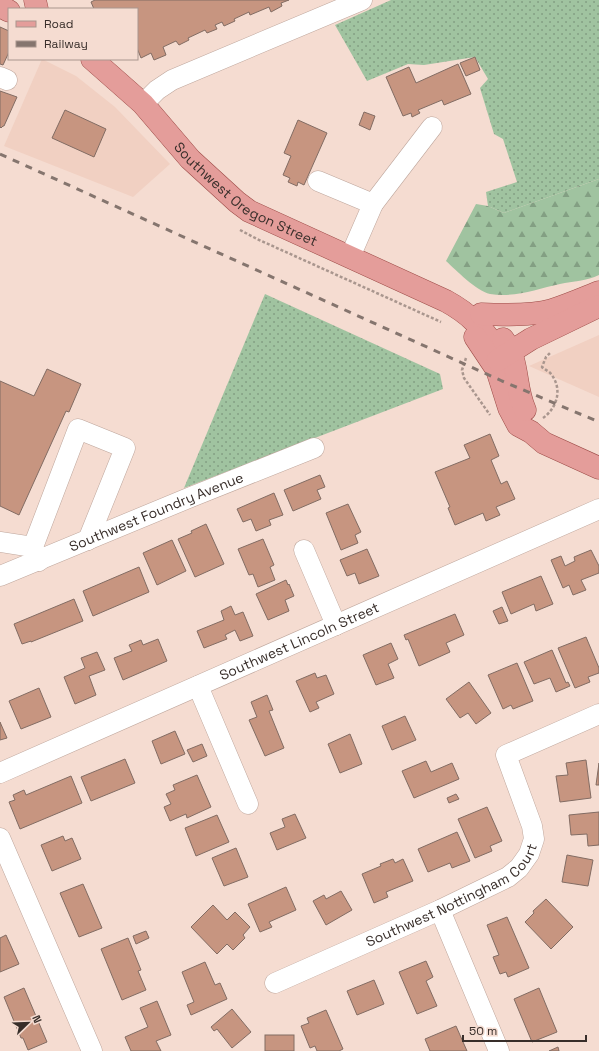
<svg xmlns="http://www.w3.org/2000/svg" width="599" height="1051" viewBox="0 0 599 1051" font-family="'Space Grotesk',sans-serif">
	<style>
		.built { fill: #f1d0c2 }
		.grass { fill: url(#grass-dots) }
		.forest { fill: url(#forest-firs) }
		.building { fill: #c79580; stroke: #826c63 }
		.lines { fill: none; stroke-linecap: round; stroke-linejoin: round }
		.minor-casing { stroke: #bea69c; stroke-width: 21 }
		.major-casing { stroke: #9c4b47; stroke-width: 23 }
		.path { stroke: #a9968e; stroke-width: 2.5; stroke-dasharray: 3 2; stroke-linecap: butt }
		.minor { stroke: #fff; stroke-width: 20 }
		.major { stroke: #e49d9a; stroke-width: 22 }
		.rail { stroke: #85756e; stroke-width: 3; stroke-dasharray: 7 7; stroke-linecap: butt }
		.labels { text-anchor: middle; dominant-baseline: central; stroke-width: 3; stroke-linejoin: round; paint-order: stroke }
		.street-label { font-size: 14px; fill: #382e2a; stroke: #f5dcd1 }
	</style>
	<defs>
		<pattern id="grass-dots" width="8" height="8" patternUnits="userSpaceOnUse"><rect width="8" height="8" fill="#a0c3a0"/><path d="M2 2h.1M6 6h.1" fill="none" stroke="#839f83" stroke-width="1.8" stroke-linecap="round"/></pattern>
		<pattern id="forest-firs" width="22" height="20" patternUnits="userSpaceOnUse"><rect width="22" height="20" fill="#a0c3a0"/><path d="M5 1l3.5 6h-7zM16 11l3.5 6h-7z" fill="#839f83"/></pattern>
	</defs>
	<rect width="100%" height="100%" fill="#f5dcd1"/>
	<!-- built -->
	<g class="built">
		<polygon points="42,59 76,76 115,107 170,164 133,197 4,146"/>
		<polygon points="599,335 599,397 529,366"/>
	</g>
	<!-- grass -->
	<g class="grass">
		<polygon points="391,0 599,0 599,179 504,213 488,206 486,192 517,182 503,139 494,134 480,88 488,79 475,57 424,65 408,64 367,81 335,25"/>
		<polygon points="265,294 440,374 443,389 184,488"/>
	</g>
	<!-- forest -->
	<path class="forest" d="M599 179V275C587 281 573 281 560 284 537 289 514 298 490 294 476 291 456 270 446 261L476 204 488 206 504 213Z"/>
	<!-- building -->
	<g class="building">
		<polygon points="95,0 289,0 281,3 282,6 271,12 269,7 250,15 249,12 234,19 235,21 224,26 222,22 215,25 217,29 207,33 205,30 188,38 189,40 179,45 176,41 163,47 166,55 154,60 151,53 141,58 137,48 137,9 94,9 91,2"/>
		<polygon points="0,27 9,31 9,52 3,65 0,64"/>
		<polygon points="475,57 480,70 466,76 460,63"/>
		<polygon points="458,64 471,94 444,105 442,100 418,110 420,113 412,117 411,113 403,116 386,77 409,67 416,83"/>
		<polygon points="0,91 17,97 4,126 3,126 1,128 0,127"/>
		<polygon points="65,110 106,129 94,157 52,138"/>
		<polygon points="364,112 375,116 370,130 359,125"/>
		<polygon points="298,120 327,133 304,185 298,182 297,186 288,182 290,178 283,175 291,156 284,153"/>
		<polygon points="47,369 81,384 69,412 66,411 19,515 0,506 0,381 34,396"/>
		<polygon points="490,434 499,456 491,460 501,484 507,481 515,499 496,507 500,515 486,521 483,513 455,525 448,508 450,507 435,472 470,458 464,445"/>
		<polygon points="320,475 325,487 317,490 321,499 293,511 284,490"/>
		<polygon points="274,493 283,515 269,520 271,525 256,531 251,519 243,522 237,509"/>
		<polygon points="348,504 361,532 355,535 358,543 341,550 326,513"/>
		<polygon points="206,524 224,564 195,577 178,539 192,533 191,531"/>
		<polygon points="263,539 274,565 270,567 275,580 258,587 253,574 249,575 238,549"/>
		<polygon points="172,540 186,571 157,585 143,553"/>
		<polygon points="367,549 379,576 359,584 355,573 347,576 340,560"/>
		<polygon points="591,550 599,566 599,573 581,580 586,590 573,595 569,585 563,588 551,560 561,556 565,566 575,561 574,557"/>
		<polygon points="139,567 149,592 93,616 83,591"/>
		<polygon points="541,576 553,604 536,611 534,604 511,614 502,592"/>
		<polygon points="286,580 288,585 289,584 294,596 285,600 289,611 268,620 256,594"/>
		<polygon points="74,599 83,621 31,642 31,641 22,644 14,624"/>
		<polygon points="231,606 235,615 243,612 253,636 240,641 235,630 225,635 227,639 204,648 197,631 224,620 221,611"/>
		<polygon points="502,607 508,621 499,624 493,611"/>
		<polygon points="455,614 464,635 446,643 450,652 419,666 408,639 406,640 404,635"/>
		<polygon points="586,637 599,668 599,673 588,677 590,682 575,688 558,648"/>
		<polygon points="158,639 167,661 123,680 114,658 132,651 129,645 141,640 143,645"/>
		<polygon points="391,643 398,659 388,664 394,678 376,685 363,655"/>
		<polygon points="552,650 566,683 568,682 570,686 556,692 550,678 534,684 524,662"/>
		<polygon points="97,652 105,670 89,676 96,695 75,704 64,677 85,668 81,658"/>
		<polygon points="517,663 533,701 513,709 511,705 503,709 488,675"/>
		<polygon points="315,673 317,678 326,675 334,694 316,702 319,708 310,712 296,681"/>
		<polygon points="469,682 491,713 476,724 468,713 460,718 446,699"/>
		<polygon points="39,688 51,717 21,729 9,701"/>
		<polygon points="267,695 273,710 269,711 284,748 265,756 249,720 257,717 251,702"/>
		<polygon points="405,716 416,740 392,750 382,726"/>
		<polygon points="0,722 7,738 0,740"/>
		<polygon points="175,731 185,754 161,764 152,741"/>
		<polygon points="350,734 362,764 340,773 328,744"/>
		<polygon points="202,744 207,756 193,762 187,750"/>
		<polygon points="125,759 135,783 91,801 81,777"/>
		<polygon points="586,760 591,798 560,802 556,776 568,775 566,763"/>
		<polygon points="426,761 431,772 452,763 459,779 414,798 402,771"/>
		<polygon points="599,763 599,785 596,785"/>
		<polygon points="197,775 211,807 187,818 186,814 170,821 164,807 171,804 166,794 175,790 173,785"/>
		<polygon points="71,776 82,803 20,829 9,802 15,800 13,795 24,790 26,795"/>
		<polygon points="456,794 459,799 449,803 447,798"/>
		<polygon points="487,807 502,841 490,846 492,851 475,858 458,819"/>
		<polygon points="599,812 599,845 588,846 587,834 571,835 569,815"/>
		<polygon points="295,814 306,838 277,850 270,833 285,827 282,819"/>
		<polygon points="217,815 229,842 196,856 185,828"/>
		<polygon points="457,832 470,861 452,868 450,863 428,872 418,849"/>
		<polygon points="63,836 65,841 72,838 81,859 52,871 41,845"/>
		<polygon points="236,848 248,877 224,886 212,858"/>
		<polygon points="567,855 593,860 588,886 562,882"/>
		<polygon points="393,859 395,863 403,859 413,881 386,892 388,897 374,903 362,874 381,866 380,864"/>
		<polygon points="83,884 102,928 79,937 60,893"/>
		<polygon points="286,887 296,910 269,922 272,927 260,932 248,904"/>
		<polygon points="341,891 352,910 326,925 313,901 324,895 326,899"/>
		<polygon points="546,899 573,927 551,949 525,922 534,913 533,911"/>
		<polygon points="213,905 227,920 235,912 250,927 243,935 245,938 233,950 227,944 217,954 191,927"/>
		<polygon points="507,917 529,968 508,977 506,972 500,974 493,957 499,955 487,925"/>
		<polygon points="146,931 149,938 136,944 133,936"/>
		<polygon points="6,935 19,964 0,972 0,938"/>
		<polygon points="128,938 141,970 138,971 146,990 122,1000 101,949"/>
		<polygon points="426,961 433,977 426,981 437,1006 417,1014 399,972"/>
		<polygon points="205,962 215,985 220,983 227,999 191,1015 187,1005 194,1002 182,972"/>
		<polygon points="374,980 384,1004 357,1015 347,991"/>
		<polygon points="24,988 47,1042 28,1050 23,1038 21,1038 4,997"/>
		<polygon points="539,988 557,1032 532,1042 514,999"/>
		<polygon points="157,1001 171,1035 156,1041 161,1051 131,1051 125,1037 148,1027 140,1008"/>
		<polygon points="232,1009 251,1032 232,1048 217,1029 214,1031 211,1027"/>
		<polygon points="326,1010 343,1049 339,1051 317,1051 315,1046 310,1048 301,1026 309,1023 307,1018"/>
		<polygon points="456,1026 467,1051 430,1051 425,1039"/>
		<rect x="265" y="1035" width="29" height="16"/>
		<polygon points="558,1047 559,1051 549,1051"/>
	</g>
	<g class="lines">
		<!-- minor casing -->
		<g class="minor-casing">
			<g id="minor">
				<polyline points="0,77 7,80"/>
				<polyline points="143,104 157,90 172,80 362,0"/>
				<polyline points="318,181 373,204 350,257"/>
				<polyline points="373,204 432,127"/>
				<polyline points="0,542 33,547"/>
				<polyline points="304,550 336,625"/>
				<polyline points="39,561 33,547 78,429 125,448 88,540"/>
				<path id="s1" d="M0 576 191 497 314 448"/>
				<polyline points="198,686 248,804"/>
				<path id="s2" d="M0 773 599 509"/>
				<polyline points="0,838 92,1051"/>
				<polyline points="440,910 499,1051"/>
				<path id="s3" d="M275 983 440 910 508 877 519 868 529 854 534 839 532 826 506 755 599 714"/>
			</g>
		</g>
		<!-- major casing -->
		<g class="major-casing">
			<g id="major">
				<polyline points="35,0 37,9"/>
				<polyline points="0,6 9,11"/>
				<path id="s4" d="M92 59 143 104 190 159 237 202 249 211 446 301C457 307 466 313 475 322 490 336 489 346 511 352"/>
				<path d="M481 314C503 315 531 316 552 310 568 305 584 298 599 292"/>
				<polyline points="475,337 497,370 509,408 518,425 531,432 544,443 599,468"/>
				<path d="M503 339C520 361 514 386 525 410"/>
				<polyline points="498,360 531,339 599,306"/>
			</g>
		</g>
		<!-- path -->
		<g class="path">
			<polyline points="240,230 257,239 441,322"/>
			<polyline points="466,358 462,370 464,378 490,415"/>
			<path d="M543 418C557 408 563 389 551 374 549 371 545 370 542 367L546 357 551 352"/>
		</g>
		<!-- minor -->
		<use href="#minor" class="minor"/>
		<!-- major -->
		<use href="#major" class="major"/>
		<!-- rail -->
		<polyline class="rail" points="0,154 502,381 599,422"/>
	</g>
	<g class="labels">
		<!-- street labels -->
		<g class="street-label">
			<text stroke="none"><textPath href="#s4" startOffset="207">Southwest Oregon Street</textPath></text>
			<text stroke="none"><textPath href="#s1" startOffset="169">Southwest Foundry Avenue</textPath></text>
			<text stroke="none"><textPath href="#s2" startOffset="327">Southwest Lincoln Street</textPath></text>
			<text stroke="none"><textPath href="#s3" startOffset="199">Southwest Nottingham Court</textPath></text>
		</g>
	</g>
	<!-- legend -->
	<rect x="8" y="8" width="130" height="52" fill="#f5dcd1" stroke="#a9968e"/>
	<rect x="16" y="21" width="20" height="6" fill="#e49d9a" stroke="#a9968e"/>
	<text x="44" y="28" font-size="12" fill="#382e2a">Road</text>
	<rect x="16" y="41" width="20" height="6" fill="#85756e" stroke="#a9968e"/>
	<text x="44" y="48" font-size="12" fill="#382e2a">Railway</text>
	<!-- north arrow -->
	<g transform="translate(28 1023) rotate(67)" stroke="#f5dcd1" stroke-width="3" paint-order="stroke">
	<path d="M0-3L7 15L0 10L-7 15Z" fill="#382e2a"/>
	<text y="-6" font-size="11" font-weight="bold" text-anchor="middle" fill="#382e2a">N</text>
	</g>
	<!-- scale -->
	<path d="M463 1035v6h123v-6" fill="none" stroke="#382e2a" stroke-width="2"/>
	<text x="469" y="1035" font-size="12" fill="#382e2a" stroke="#f5dcd1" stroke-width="3" paint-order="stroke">50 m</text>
</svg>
